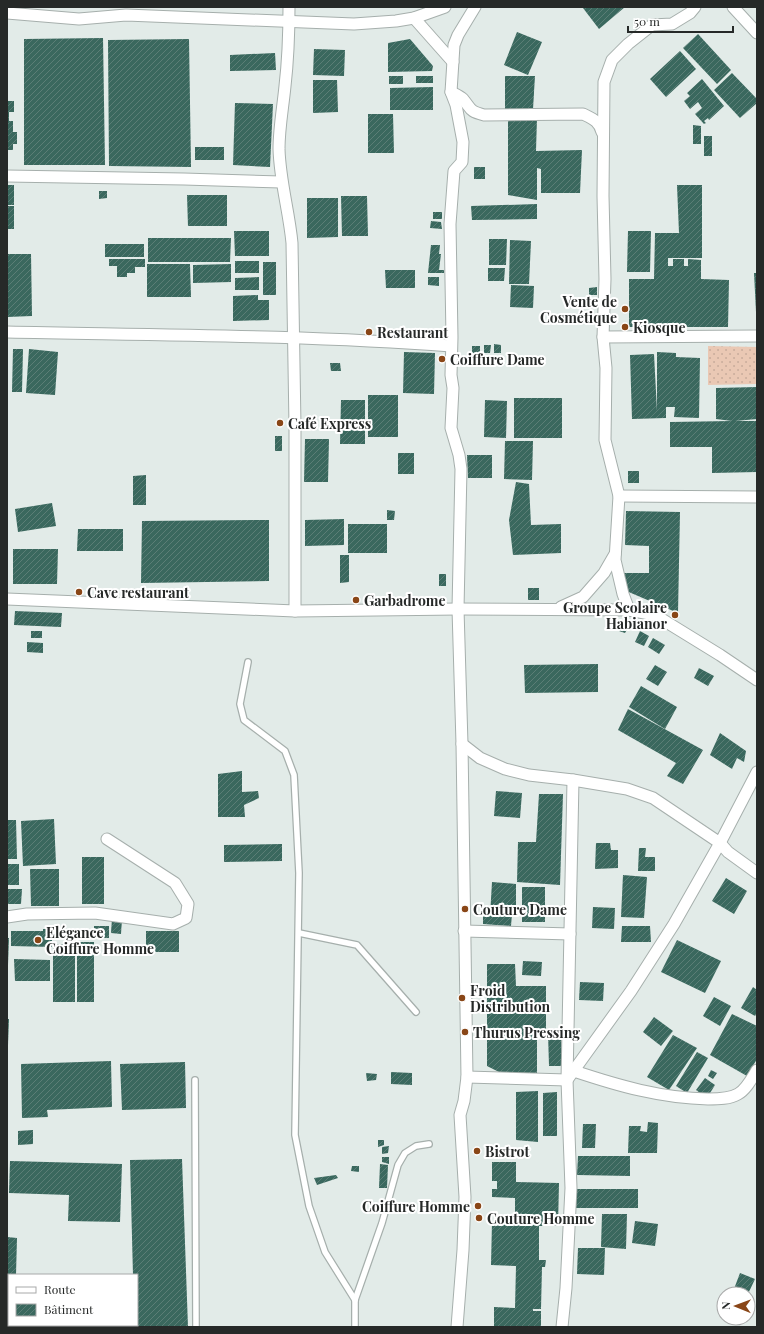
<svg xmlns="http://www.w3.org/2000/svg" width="764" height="1334" viewBox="0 0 764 1334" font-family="'Playfair Display',serif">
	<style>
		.grass { fill: url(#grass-dots) }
		.building { fill: url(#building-hatch) }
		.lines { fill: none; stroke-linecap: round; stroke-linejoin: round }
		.service-casing { stroke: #a6afac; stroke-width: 8 }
		.minor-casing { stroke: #a6afac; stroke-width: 13 }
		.service { stroke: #fff; stroke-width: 5.5 }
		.minor { stroke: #fff; stroke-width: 11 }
		.poi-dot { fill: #894617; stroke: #fff; stroke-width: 1.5 }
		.labels { text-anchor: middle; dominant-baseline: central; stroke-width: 4; stroke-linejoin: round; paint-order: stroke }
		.poi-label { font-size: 14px; font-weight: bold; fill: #262928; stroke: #fff; text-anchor: start }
	</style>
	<defs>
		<pattern id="grass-dots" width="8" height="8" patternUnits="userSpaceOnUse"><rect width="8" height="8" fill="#eac8b4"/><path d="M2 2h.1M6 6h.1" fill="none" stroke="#c9ac9b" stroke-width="1.8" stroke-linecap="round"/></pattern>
		<pattern id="building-hatch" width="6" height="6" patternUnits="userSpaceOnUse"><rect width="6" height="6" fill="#3a685e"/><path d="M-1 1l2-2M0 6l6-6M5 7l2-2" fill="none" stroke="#5b7e76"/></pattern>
	</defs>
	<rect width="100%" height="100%" fill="#e2ebe8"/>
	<!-- grass -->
	<polygon class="grass" points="708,346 757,347 757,393 756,384 708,385"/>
	<!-- building -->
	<g class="building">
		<polygon points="584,7 625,7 599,29 583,8"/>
		<polygon points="517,32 542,42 528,75 504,65"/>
		<polygon points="698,34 731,70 717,84 683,48"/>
		<polygon points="103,38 105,165 24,165 24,39"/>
		<polygon points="189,39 191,167 109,166 108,40"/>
		<polygon points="410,39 433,66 432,71 388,72 388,43"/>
		<polygon points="314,49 345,50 344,76 313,75"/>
		<polygon points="680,51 696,69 666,97 650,79"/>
		<polygon points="275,53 276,70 230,71 230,55"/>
		<polygon points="732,73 757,99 757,103 740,118 714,90"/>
		<rect x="389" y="76" width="14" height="8"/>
		<rect x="416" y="76" width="17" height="7"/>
		<polygon points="505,76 535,76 533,109 505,109"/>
		<polygon points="702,79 724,106 709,120 708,118 704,121 706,123 704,124 695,114 702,108 698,102 690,109 684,101 690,96 687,93"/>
		<polygon points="313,80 337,80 338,112 313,113"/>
		<polygon points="433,87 433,110 390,110 390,88"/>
		<polygon points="7,101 14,101 14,112 9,112 9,121 13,121 13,132 17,132 17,144 13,144 13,150 7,150"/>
		<polygon points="235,103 273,104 270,167 233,165"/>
		<polygon points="368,114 393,114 394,153 368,153"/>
		<polygon points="508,118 537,118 536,151 582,150 580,193 541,193 541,169 537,168 537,200 508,195"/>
		<polygon points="693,125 701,126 701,144 693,144"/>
		<rect x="704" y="136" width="8" height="20"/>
		<rect x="195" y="147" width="29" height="13"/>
		<rect x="474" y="167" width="11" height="12"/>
		<rect x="7" y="185" width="7" height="20"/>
		<polygon points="677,185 702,185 702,258 662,258 668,258 668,266 673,266 673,259 684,259 684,266 688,266 688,259 701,260 701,279 729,280 728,327 629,327 629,279 654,279 655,233 679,233"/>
		<polygon points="99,191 107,191 107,198 99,199"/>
		<polygon points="187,195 227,195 227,226 188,226"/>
		<polygon points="341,196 367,196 368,236 342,236"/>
		<polygon points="307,198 338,198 338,237 307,238"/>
		<polygon points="537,204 537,219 472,220 471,206"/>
		<rect x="7" y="206" width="7" height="23"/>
		<rect x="433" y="212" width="9" height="7"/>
		<polygon points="431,221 441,222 442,229 430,228"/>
		<polygon points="234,231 269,231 269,256 235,256"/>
		<polygon points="628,231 651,231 650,272 627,272"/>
		<polygon points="148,238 231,238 230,262 148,262"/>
		<polygon points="489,239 507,239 506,265 489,265"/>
		<polygon points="510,240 531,241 529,284 509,284"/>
		<rect x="105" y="244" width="39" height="13"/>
		<polygon points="431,245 440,245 439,254 441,254 439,270 444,270 444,273 428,273"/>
		<polygon points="7,254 31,254 32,316 7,317"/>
		<polygon points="109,259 145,259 145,267 135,267 135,273 127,273 127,277 117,277 117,266 109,266"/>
		<rect x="235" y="261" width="24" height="12"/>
		<rect x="263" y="262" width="13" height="33"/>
		<polygon points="147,264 190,264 191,297 147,297"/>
		<polygon points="231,264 231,282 193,283 193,265"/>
		<polygon points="488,268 505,268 504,281 488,281"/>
		<polygon points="385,270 415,270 415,288 386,288"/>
		<polygon points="754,273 757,273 757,311 756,312"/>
		<polygon points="259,277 259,290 235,290 235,278"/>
		<polygon points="428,277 439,277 439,286 428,285"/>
		<polygon points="511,285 534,286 533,308 510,307"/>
		<polygon points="597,287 597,295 589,295 589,288"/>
		<polygon points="258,295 258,300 269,300 269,320 233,321 233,296"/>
		<polygon points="494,344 501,345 501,353 494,353"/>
		<polygon points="484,345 491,345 490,353 484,353"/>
		<rect x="472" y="346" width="8" height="8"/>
		<polygon points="13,349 23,349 22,392 12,392"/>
		<polygon points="29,349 58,352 55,395 26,393"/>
		<polygon points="404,352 435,353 434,394 403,393"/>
		<polygon points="657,352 676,353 676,357 700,358 699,418 674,417 675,407 666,407 666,418 632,419 630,355 654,354 657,411"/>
		<polygon points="330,363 340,363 341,371 331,371"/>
		<polygon points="757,387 757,419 735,421 757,421 757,472 712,473 712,447 670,447 670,422 732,421 716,419 716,388"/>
		<rect x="368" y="395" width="30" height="42"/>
		<rect x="514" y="398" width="48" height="40"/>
		<polygon points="341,400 365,400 365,444 340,444"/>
		<polygon points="485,400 507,401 506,438 484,437"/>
		<rect x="275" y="436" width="7" height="15"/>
		<polygon points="305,439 329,439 328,482 304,482"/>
		<polygon points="505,441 533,441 532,480 504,479"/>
		<rect x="398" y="453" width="16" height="21"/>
		<polygon points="467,455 492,455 492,478 468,478"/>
		<rect x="628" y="471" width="11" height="12"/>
		<polygon points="146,475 146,505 133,505 133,476"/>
		<polygon points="516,482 529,484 531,525 561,524 561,553 513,555 509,520"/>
		<polygon points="52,503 56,526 18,532 15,509"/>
		<polygon points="387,510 395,511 394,520 387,520"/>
		<polygon points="626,511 680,512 678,613 624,590 624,573 649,573 649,546 625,545"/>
		<polygon points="344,519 344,545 305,546 305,520"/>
		<polygon points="269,520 269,581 141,583 142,521"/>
		<rect x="348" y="524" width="39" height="29"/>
		<polygon points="78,529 123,529 123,551 77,551"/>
		<polygon points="13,549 58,549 57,584 13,584"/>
		<polygon points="340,555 349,555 349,582 340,583"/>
		<rect x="439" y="574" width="7" height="12"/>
		<rect x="528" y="588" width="11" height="12"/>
		<polygon points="15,611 62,613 61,627 14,625"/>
		<polygon points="623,623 629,626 625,633 619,631"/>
		<rect x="31" y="631" width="11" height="7"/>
		<polygon points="640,631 649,636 644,646 635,642"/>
		<polygon points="653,638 665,645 659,654 648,647"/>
		<polygon points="27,642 43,643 43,653 27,652"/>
		<polygon points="598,664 598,692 525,693 524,665"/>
		<polygon points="655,665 667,672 658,686 646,679"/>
		<polygon points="699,668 714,676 708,686 694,678"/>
		<polygon points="641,686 677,707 665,729 629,707"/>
		<polygon points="628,709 703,750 683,784 667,776 676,763 618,730"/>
		<polygon points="720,733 746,751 744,762 737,758 732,769 710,755"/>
		<polygon points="242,771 242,792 258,791 259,798 244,805 245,817 218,817 218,774"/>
		<polygon points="496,791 522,793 520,818 494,816"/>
		<polygon points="539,794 563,794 560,885 517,882 518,842 536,842"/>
		<polygon points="54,819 56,864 23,866 21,821"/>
		<polygon points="7,820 16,820 17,859 7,859"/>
		<polygon points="596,843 610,843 611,850 618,850 618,868 595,869"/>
		<polygon points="282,844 282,861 224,862 224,845"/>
		<polygon points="639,848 646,848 645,857 655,857 655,871 638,871"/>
		<rect x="82" y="857" width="22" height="47"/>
		<rect x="7" y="864" width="12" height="21"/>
		<polygon points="30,869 59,869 59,906 31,906"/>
		<polygon points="623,875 647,877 644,918 621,917"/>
		<polygon points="726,878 747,891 734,914 712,901"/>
		<polygon points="492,882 516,884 516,914 512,914 511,926 483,924 483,916 490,916"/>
		<rect x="522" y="887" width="23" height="35"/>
		<polygon points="7,889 22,889 21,904 7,904"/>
		<polygon points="593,907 615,908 614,929 592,928"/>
		<polygon points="112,918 122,919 121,934 111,933"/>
		<rect x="94" y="926" width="15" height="12"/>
		<polygon points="622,926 650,926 651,942 621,942"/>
		<polygon points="43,929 52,929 52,947 11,946 11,931 43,931"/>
		<rect x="146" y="931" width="33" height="21"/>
		<polygon points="7,938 9,938 8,965 7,965"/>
		<polygon points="677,940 721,961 705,993 661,972"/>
		<rect x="77" y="942" width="17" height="60"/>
		<rect x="53" y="944" width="22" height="58"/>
		<polygon points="14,959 50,960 50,981 15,981"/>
		<polygon points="523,961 542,962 541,976 522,975"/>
		<polygon points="487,964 515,964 516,986 546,986 546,1033 537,1033 537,1073 501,1073 487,1066"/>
		<polygon points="580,982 604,983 603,1001 579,1000"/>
		<polygon points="753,987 757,990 757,1013 755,1016 741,1008"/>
		<polygon points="714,997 731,1006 720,1026 703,1016"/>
		<polygon points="732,1014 757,1026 757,1059 747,1076 710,1055"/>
		<polygon points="654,1017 673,1031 661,1046 643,1032"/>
		<polygon points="7,1019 9,1019 8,1045 7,1045"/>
		<polygon points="561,1032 562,1066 549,1066 548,1033"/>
		<polygon points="673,1035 697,1048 669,1090 647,1077"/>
		<polygon points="697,1052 708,1058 687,1093 676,1086"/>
		<polygon points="111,1061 112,1107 47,1110 48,1117 22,1118 21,1064"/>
		<polygon points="185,1062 186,1108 122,1110 120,1064"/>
		<polygon points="711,1070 717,1073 713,1079 708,1076"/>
		<polygon points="391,1072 412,1073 412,1085 391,1084"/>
		<polygon points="366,1073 377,1074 376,1080 367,1081"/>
		<polygon points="705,1078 715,1085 707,1098 696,1090"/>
		<polygon points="538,1091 538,1142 516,1140 516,1092"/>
		<polygon points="557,1092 557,1136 543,1136 543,1093"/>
		<polygon points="648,1122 658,1123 657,1153 628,1153 629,1126 641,1126 640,1131 647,1132"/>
		<polygon points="583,1124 596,1124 595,1148 582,1148"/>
		<polygon points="33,1130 33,1144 18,1145 18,1131"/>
		<polygon points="378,1140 384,1140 384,1145 378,1147"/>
		<polygon points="389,1146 388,1153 382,1154 382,1147"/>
		<polygon points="578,1156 630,1156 630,1176 577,1175"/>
		<polygon points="382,1157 389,1157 389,1164 382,1162"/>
		<polygon points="182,1159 188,1327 135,1327 135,1325 137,1325 137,1275 133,1275 130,1160"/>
		<polygon points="10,1161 122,1164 120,1222 68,1221 69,1195 9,1193"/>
		<polygon points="492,1162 516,1162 516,1182 559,1183 558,1226 539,1226 539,1260 546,1260 545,1267 542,1267 541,1309 533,1309 533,1311 541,1311 541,1327 494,1327 494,1307 515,1308 516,1266 491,1265 492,1222 515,1223 515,1198 492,1197 492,1189 497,1189 497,1181 492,1181"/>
		<polygon points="380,1164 388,1165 387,1188 379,1188"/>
		<polygon points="352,1166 359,1166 359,1172 351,1171"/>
		<polygon points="336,1175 338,1178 317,1185 314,1178"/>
		<rect x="576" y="1189" width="62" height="19"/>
		<polygon points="602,1214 627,1214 626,1249 601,1247"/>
		<polygon points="635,1221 658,1224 655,1246 632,1243"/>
		<polygon points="7,1237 17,1238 16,1275 9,1275 9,1295 7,1295"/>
		<polygon points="578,1248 605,1248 604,1275 577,1274"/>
		<polygon points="740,1273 755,1279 748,1294 734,1289"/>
	</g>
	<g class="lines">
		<!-- service casing -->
		<g class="service-casing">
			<g id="service">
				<polyline points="248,662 240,704 244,720 285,751 294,775 299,873 295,1135 309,1206 325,1252 355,1300"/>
				<polyline points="299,933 357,945 416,1012"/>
				<polyline points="195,1080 196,1327"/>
				<polyline points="355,1327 355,1300 382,1223 398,1165 405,1153 416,1146 429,1144"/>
			</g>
		</g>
		<!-- minor casing -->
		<g class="minor-casing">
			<g id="minor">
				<path d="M289 7C289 33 288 60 285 86 283 107 279 128 279 149 280 182 289 211 292 243L295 426V611"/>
				<polyline points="733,7 757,33"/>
				<polyline points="7,13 79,19 126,15 354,24 396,21 414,18 445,7"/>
				<polyline points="414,18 453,62"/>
				<path d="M451 92C455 94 460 96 463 99 472 110 469 111 484 115L583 114C593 119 599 121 602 132"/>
				<polyline points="7,176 184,179 281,182"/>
				<path d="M7 332C155 335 304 335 451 346"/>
				<polyline points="603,337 757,336"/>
				<polyline points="619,496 757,497"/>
				<polyline points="7,599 295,611 458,609 629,610 655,615 720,655 757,680"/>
				<polyline points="561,607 583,597 604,573 615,554"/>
				<polyline points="629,610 623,594 615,560 619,496 605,440 606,368 603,337 605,279 603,196 604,82 612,60 628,44 652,25 672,24 690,13 695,7"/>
				<polyline points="462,744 480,758 505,769 529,775 573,780 627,789 653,798 720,843 728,852 757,873"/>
				<polyline points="7,917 27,914 95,913 173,924 186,918 188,904 175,883 107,839"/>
				<polyline points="464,931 570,934"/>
				<path d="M574 1071C619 1086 661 1098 708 1099 718 1099 730 1099 738 1094 746 1090 752 1078 757 1070"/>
				<polyline points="467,1077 567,1080 631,991 674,924 720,843 757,772"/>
				<polyline points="457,1327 463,1250 465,1197 460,1115 464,1101 467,1077 462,744 458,609 461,469 459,455 451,428 453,388 451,375 452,337 450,224 454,171 462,162 463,142 456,105 451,92 454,45 458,35 475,7"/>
				<polyline points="562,1327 566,1288 571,1188 567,1080 573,780"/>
			</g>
		</g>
		<!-- service -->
		<use href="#service" class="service"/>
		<!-- minor -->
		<use href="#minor" class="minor"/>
	</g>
	<!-- markers -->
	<g class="poi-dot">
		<circle cx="625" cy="309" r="4"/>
		<circle cx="625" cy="327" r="4"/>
		<circle cx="369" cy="332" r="4"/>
		<circle cx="442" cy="359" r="4"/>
		<circle cx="280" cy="423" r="4"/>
		<circle cx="79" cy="592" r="4"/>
		<circle cx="356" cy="600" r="4"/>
		<circle cx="675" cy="615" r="4"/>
		<circle cx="465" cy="909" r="4"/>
		<circle cx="38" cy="940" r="4"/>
		<circle cx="462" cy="998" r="4"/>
		<circle cx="465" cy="1032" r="4"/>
		<circle cx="477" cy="1151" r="4"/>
		<circle cx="478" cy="1206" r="4"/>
		<circle cx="479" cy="1218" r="4"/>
	</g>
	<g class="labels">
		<!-- poi labels -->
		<g class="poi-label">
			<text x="617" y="301" text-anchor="end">Vente de<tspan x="617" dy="16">Cosmétique</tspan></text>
			<text x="633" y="327">Kiosque</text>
			<text x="377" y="332">Restaurant</text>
			<text x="450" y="359">Coiffure Dame</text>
			<text x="288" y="423">Café Express</text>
			<text x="87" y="592">Cave restaurant</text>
			<text x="364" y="600">Garbadrome</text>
			<text x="667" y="607" text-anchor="end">Groupe Scolaire<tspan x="667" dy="16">Habianor</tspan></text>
			<text x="473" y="909">Couture Dame</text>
			<text x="46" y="932">Elégance<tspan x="46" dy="16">Coiffure Homme</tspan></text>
			<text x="470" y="990">Froid<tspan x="470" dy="16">Distribution</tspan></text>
			<text x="473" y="1032">Thurus Pressing</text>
			<text x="485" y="1151">Bistrot</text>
			<text x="470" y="1206" text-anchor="end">Coiffure Homme</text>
			<text x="487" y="1218">Couture Homme</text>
		</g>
	</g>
	<!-- border -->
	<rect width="764" height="1334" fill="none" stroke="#262928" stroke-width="16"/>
	<!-- legend -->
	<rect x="8" y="1274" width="130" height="52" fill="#ffffff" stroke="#a8a9a9"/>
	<rect x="16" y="1287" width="20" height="6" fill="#ffffff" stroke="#a8a9a9"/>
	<text x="44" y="1294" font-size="12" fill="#262928">Route</text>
	<rect x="16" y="1304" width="20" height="12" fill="url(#building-hatch)" stroke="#a8a9a9"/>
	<text x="44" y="1314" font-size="12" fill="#262928">Bâtiment</text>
	<!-- north arrow -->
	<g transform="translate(736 1306) rotate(271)"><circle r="19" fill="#ffffff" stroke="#a8a9a9"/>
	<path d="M0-3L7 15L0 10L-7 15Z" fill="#894617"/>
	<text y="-6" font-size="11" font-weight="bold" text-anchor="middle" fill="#262928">N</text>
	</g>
	<!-- scale -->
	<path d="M628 26v6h105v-6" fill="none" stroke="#262928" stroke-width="2"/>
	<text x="634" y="26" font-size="12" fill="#262928" stroke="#ffffff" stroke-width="3" paint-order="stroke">50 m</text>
</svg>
